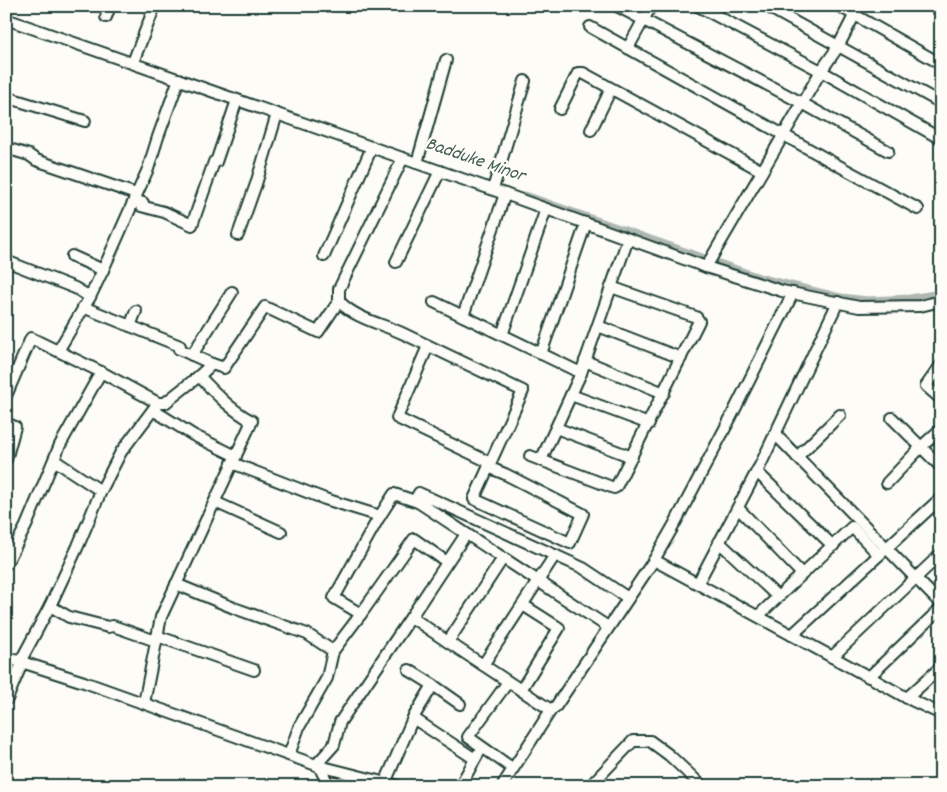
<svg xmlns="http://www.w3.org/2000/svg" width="947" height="792" viewBox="0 0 947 792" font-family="Dekko,sans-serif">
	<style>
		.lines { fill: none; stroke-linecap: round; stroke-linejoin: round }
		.canal { stroke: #aeb8b1; stroke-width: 9 }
		.minor-casing { stroke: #1f3d34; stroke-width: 14 }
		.minor { stroke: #fdfcf7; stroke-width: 10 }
		.labels { text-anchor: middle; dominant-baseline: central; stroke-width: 5; stroke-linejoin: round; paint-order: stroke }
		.water-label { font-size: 19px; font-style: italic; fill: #435c53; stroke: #fdfcf7 }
	</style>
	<rect width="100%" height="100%" fill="#fdfcf7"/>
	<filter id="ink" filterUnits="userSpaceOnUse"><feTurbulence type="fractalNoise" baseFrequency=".02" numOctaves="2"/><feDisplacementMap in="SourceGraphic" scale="10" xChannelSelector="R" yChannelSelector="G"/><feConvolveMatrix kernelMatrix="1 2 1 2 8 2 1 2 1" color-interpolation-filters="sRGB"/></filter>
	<g filter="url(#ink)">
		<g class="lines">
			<!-- canal -->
			<polyline class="canal" points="525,196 759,278 841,298 868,301 910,299 941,294"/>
			<!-- minor casing -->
			<g class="minor-casing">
				<g id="minor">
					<polyline points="617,6 802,103 888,151"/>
					<polyline points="698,6 821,71 941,139"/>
					<polyline points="766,6 941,103"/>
					<polyline points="839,6 941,64"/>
					<polyline points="933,6 937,9"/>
					<polyline points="106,17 110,6"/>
					<polyline points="6,19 505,194 706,267 782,291 859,307 920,306 941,301"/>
					<polyline points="590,27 841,167 918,209"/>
					<polyline points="628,48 651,6"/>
					<polyline points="133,62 155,6"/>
					<polyline points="6,97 85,121"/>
					<polyline points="560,109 578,73 583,73 762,171"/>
					<polyline points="591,130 611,89"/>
					<polyline points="6,148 29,155 36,160 136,194"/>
					<path d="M403 158 339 289V301C355 319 383 324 404 334 444 353 483 372 523 391L474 499 570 543 583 514 505 474 488 467"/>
					<polyline points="417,163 446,60"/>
					<polyline points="493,189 525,81"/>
					<polyline points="134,200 143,203 141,206 164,212 192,225 214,162 216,162 237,100"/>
					<polyline points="238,235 256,184 277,114"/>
					<polyline points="72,256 103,270 90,297"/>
					<polyline points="324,256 372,147"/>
					<polyline points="6,261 75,288 90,297 58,351"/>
					<polyline points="396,262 440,171"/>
					<polyline points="706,267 821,71 838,47 859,6"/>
					<polyline points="103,270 148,169 158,137 179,79"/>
					<polyline points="434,302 581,373"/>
					<polyline points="83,307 180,346 179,349 212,364 199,376"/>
					<polyline points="463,316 505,194"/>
					<polyline points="130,326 136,311"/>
					<polyline points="598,326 681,358"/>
					<polyline points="502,335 546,209"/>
					<polyline points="428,346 397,418 491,463"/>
					<polyline points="541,354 586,223"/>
					<polyline points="192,355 232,292"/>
					<polyline points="585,361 664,393"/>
					<polyline points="212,364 224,368 265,307 318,332 339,301"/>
					<polyline points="941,365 926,386 941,399"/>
					<polyline points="571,395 649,424"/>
					<polyline points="6,396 31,338 101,372"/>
					<polyline points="153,410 193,435 236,456"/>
					<polyline points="892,418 941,467"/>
					<polyline points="6,423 15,427 6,460"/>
					<polyline points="556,428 632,457"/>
					<polyline points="775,434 941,604"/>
					<polyline points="530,456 614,488 616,487 699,321 696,317 611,287"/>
					<polyline points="797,457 840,415"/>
					<polyline points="54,460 101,491"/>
					<polyline points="541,460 581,373 628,239"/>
					<polyline points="232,463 325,499 380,516"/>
					<polyline points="887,483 921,447 941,429"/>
					<polyline points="215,502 281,532"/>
					<polyline points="418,502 394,494 378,519 334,598 361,614 414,539 447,562"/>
					<polyline points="738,508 802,574"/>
					<polyline points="719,542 778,597"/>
					<polyline points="833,546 757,472 838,302"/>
					<polyline points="654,560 869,677 941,608"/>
					<polyline points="6,564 26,526 60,445 101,372 158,403"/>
					<polyline points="698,583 758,469"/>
					<polyline points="176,584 234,608 307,634 333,651 361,614"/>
					<polyline points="758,616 852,527 879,555"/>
					<polyline points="608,627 415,500 419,493 583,568 628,598"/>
					<polyline points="792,635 941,498"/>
					<polyline points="157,636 254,670"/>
					<polyline points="448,642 411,617 466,534"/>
					<polyline points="6,657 84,682 319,766 398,786"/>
					<polyline points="832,657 941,554"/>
					<polyline points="20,662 50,606"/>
					<polyline points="483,665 448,642 503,558"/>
					<polyline points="409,670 433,685 413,718"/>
					<polyline points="866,675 907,698 941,667"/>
					<polyline points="508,682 468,737 512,768"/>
					<polyline points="433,685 460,704"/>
					<polyline points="521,690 559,628 523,605"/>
					<polyline points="907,698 941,714"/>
					<polyline points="7,699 22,663"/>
					<path d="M144 703 161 617 252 421C231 410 216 394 199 376L165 403H158L121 452 101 491 78 546 50 606 69 617 108 627 113 626 156 641"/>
					<polyline points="551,710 483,665 555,555"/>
					<polyline points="289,755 299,727 327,678 333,651"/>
					<polyline points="316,765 334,745 340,722 411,617"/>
					<polyline points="319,766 329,786"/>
					<polyline points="385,783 413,718 475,759"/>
					<polyline points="460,786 478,754"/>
					<polyline points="502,786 551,710 556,706 654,560 674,525 731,417 793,293"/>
					<polyline points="590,786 633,741 650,741 669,755 702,786"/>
				</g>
			</g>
			<!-- minor -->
			<use href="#minor" class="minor"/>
		</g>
	</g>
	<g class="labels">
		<!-- water labels -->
		<g class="water-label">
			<text transform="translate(475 161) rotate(19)">Badduke Minor</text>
		</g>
	</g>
	<!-- margin -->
	<rect width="947" height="792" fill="none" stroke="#fdfcf7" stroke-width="25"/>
	<rect x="12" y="12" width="922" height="767" fill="none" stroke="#1f3d34" stroke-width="2" filter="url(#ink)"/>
</svg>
